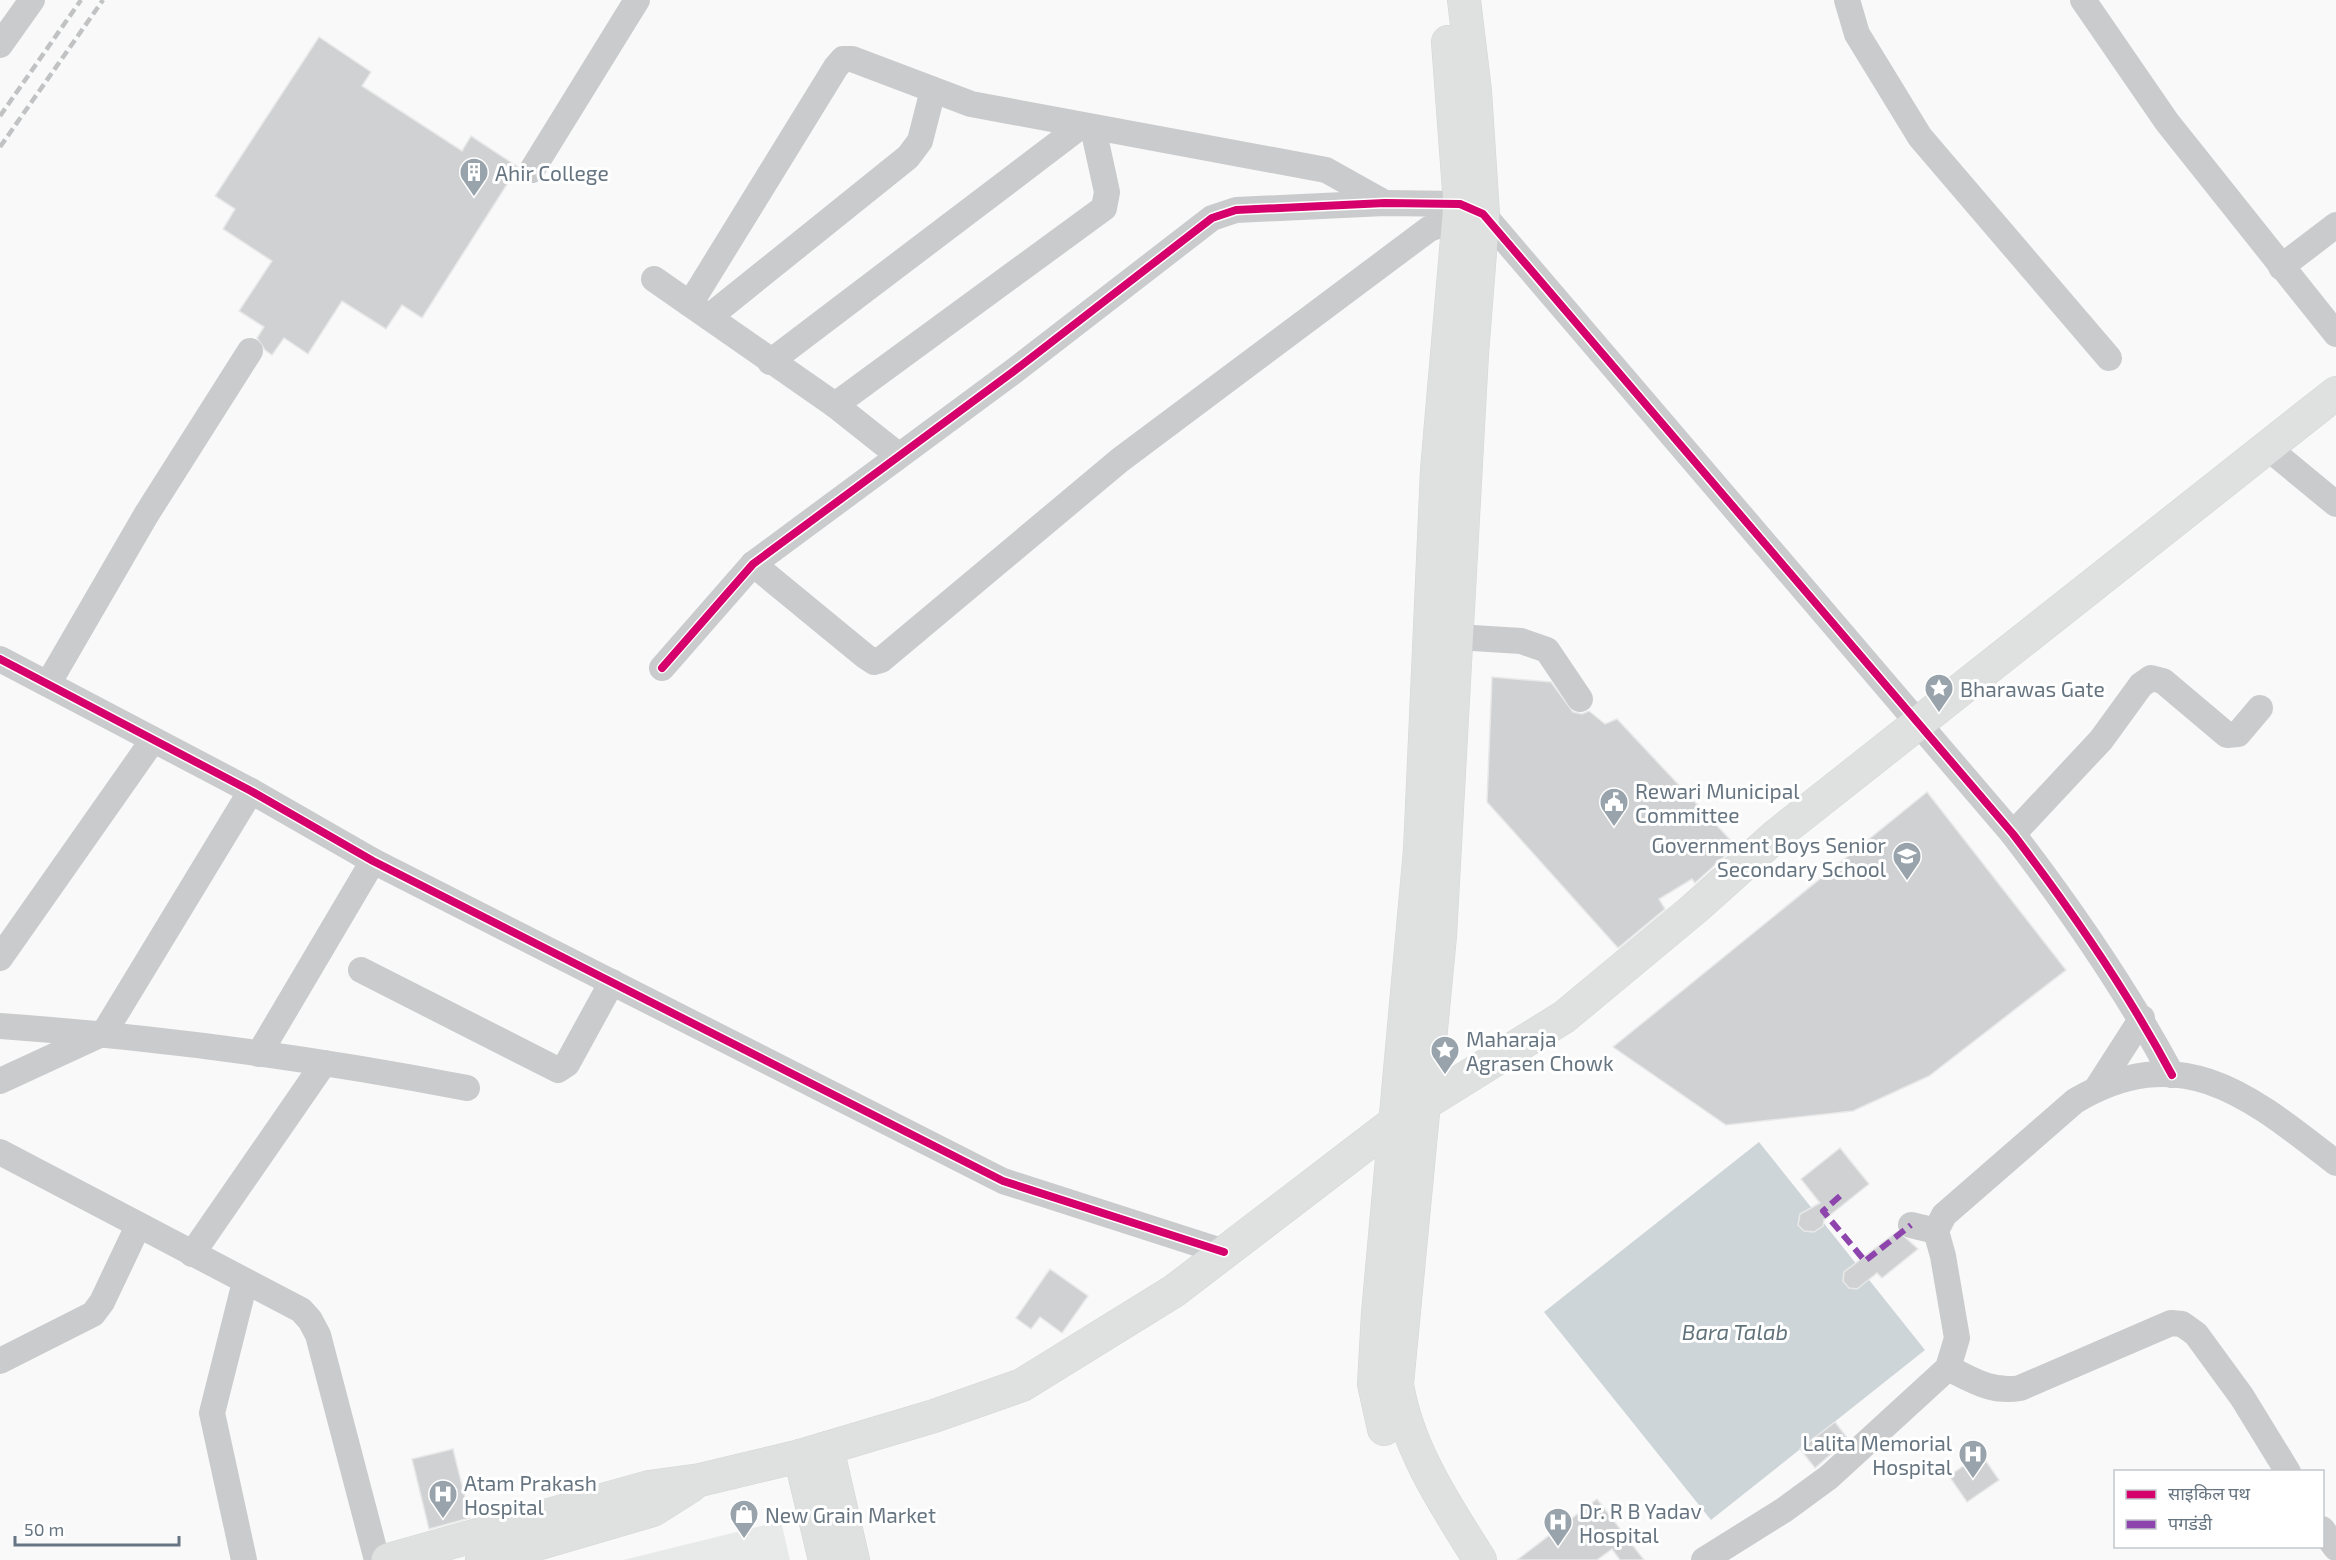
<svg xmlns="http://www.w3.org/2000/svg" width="2336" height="1560" viewBox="0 0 2336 1560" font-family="'Exo 2','Noto Sans Devanagari',sans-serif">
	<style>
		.built { fill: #e8e9e9 }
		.water { fill: #ced5d8 }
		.building { fill: #cfd1d2; stroke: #e8e8e8; stroke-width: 1.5 }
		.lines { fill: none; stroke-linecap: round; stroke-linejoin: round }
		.major-casing { stroke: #d5d6d7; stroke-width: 34 }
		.minor { stroke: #cacbcc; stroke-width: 26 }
		.major { stroke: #dfe0e0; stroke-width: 33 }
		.rail { stroke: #c0c2c3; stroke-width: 4.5; stroke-dasharray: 9 4.5; stroke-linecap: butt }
		.quiet { stroke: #8e44ad; stroke-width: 6; stroke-dasharray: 12 6; stroke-linecap: butt }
		.cycleway-casing { stroke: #fff; stroke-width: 11 }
		.cycleway { stroke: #d6006c; stroke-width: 8 }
		.labels { text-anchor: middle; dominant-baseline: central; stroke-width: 6; stroke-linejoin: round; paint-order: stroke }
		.poi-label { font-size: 21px; fill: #667581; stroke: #fff; text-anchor: start }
		.water-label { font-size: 22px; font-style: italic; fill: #61737b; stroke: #fff }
	</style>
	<rect width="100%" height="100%" fill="#f9f9f9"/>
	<!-- built -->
	<polygon class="built" points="781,1521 790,1560 623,1560"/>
	<!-- water -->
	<polygon class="water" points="1759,1142 1925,1350 1711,1520 1544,1312"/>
	<!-- building -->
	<g class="building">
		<polygon points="319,37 371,72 362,86 462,151 471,136 518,167 422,318 402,305 386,329 342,301 308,354 284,338 272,355 265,350 257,338 264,327 239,311 272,261 223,229 235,209 215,196"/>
		<polygon points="1492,677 1551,682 1573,712 1582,714 1589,711 1605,724 1617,719 1736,846 1695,883 1692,879 1659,899 1665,909 1618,948 1487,802"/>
		<polygon points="1927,792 2066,970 1929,1076 1853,1111 1726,1125 1613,1047"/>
		<polygon points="1840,1148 1869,1184 1824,1220 1823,1226 1814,1232 1804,1231 1798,1225 1800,1214 1820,1203 1801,1179"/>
		<polygon points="1898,1231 1918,1249 1882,1278 1877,1273 1857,1289 1849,1288 1843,1281 1844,1272"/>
		<polygon points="1050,1269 1088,1296 1062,1333 1040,1317 1031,1329 1016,1318"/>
		<polygon points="1835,1422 1848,1439 1815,1468 1800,1449"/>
		<polygon points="453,1449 470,1518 429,1529 412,1459"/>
		<polygon points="1981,1454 1999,1480 1967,1502 1949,1476"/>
		<polygon points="1597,1499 1644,1560 1620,1560 1612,1549 1597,1560 1517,1560"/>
	</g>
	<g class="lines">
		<!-- major casing -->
		<g class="major-casing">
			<g id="major">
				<path d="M1464 0 1475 91 1483 214 1472 354 1440 936 1397 1384C1407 1448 1446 1506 1480 1560"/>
				<polyline points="1384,1429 1374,1384 1378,1313 1420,850 1437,470 1460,204 1448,42"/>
				<polyline points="827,1448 853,1560"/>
				<polyline points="800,1456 825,1560"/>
				<polyline points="388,1560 649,1487 700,1480 800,1456 934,1416 1022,1385 1174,1291 1395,1122 1564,1017 1694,909 1778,834 2336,393"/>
				<polyline points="482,1560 653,1510 691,1486"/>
			</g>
		</g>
		<!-- minor -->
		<g class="minor">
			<polyline points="1847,0 1857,34 1920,137 2109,358"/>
			<polyline points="2083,0 2167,122 2336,334"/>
			<polyline points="0,45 32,0"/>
			<polyline points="532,170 637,0"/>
			<polyline points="2281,267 2336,225"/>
			<polyline points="654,279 835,405 898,455"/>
			<polyline points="690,304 836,67 843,59 852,59 971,104 1326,170 1385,203"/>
			<polyline points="709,317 908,157 920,141 933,90"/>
			<polyline points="770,362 1081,126"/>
			<polyline points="835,405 1104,208 1107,192 1093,128"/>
			<polyline points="2268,448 2336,504"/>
			<polyline points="753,564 865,656 874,662 881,660 1120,460 1429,229 1445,223 1476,228"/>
			<polyline points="1457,637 1521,641 1547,650 1580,699"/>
			<polyline points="0,659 251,791 373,861 1003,1181 1224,1252"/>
			<path d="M662 668 753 564 1014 371 1212 218 1236 210 1385 203 1460 204 1483 214 2013 834C2072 911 2126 989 2172 1075"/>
			<polyline points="48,684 146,515 250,351"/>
			<polyline points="2013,834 2101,740 2141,685 2151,678 2163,681 2227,735 2238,734 2260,708"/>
			<polyline points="0,958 153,740"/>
			<polyline points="361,970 558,1070 567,1064 612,982"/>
			<path d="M0 1026C157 1037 312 1058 467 1088"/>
			<polyline points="259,1054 373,861"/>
			<polyline points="0,1081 104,1033 251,791"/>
			<polyline points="2097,1088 2142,1018"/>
			<polyline points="0,1152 301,1310 310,1320 318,1335 377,1560"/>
			<polyline points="1911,1225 1936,1231"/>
			<polyline points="192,1254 324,1063"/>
			<polyline points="0,1361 93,1314 102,1302 138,1226"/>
			<path d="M1948 1368C1972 1380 1992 1393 2020 1388L2171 1323 2182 1324 2196 1334 2242 1397 2288 1472"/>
			<polyline points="2322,1529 2336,1548"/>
			<polyline points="244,1560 212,1413 245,1282"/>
			<path d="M1704 1560 1784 1510 1829 1477 1948 1368 1957 1338 1943 1256 1936 1231 1944 1215 2075 1101C2183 1037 2252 1098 2336 1163"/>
		</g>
		<!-- major -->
		<use href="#major" class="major"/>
		<!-- rail -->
		<g class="rail">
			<polyline points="0,116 81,0"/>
			<polyline points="0,147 103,0"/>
		</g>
		<!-- quiet -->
		<polyline class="quiet" points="1840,1196 1823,1211 1865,1261 1911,1225"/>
		<!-- cycleway casing -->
		<g class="cycleway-casing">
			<g id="cycleway">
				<polyline points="0,659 251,791 373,861 1003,1181 1224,1252"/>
				<path d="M662 668 753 564 1014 371 1212 218 1236 210 1385 203 1460 204 1483 214 2013 834C2072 911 2126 989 2172 1075"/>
			</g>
		</g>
		<!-- cycleway -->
		<use href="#cycleway" class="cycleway"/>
	</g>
	<!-- icons -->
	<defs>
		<g id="building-pin" transform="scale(1.5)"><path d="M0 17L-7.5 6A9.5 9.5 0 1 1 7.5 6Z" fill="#99a3ab" stroke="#fff"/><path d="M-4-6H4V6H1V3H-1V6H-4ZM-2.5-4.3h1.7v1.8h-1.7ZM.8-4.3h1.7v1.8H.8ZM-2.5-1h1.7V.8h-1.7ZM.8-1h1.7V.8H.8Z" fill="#fff"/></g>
		<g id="sight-pin" transform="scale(1.5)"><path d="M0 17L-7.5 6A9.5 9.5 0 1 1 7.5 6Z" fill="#99a3ab" stroke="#fff"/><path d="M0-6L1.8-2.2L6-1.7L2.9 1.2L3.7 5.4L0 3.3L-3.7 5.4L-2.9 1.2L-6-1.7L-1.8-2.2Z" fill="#fff"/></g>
		<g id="civic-pin" transform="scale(1.5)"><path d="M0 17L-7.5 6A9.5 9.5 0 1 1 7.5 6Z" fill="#99a3ab" stroke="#fff"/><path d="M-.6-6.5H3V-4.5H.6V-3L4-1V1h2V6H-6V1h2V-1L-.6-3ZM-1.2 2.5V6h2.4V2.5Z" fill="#fff"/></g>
		<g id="school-pin" transform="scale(1.5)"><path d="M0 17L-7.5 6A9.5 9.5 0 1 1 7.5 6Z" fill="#99a3ab" stroke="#fff"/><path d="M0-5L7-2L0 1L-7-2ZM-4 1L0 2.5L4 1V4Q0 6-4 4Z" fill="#fff"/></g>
		<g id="hospital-pin" transform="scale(1.5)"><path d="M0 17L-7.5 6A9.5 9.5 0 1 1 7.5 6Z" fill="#99a3ab" stroke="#fff"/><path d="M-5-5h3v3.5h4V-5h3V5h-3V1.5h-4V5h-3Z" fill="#fff"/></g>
		<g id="shop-pin" transform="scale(1.5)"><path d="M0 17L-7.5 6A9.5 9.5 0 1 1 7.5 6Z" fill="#99a3ab" stroke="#fff"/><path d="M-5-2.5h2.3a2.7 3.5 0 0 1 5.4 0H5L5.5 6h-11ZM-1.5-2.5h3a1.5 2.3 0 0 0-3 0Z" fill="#fff"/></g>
	</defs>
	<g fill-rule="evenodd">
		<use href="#building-pin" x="474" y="172"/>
		<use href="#sight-pin" x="1939" y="688"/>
		<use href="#civic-pin" x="1614" y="802"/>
		<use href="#school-pin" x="1907" y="856"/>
		<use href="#sight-pin" x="1445" y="1050"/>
		<use href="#hospital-pin" x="1973" y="1454"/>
		<use href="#hospital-pin" x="443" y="1494"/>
		<use href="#shop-pin" x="744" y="1514"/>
		<use href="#hospital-pin" x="1558" y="1522"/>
	</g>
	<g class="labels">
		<!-- poi labels -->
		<g class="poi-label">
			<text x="495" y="172">Ahir College</text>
			<text x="1960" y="688">Bharawas Gate</text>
			<text x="1635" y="790">Rewari Municipal<tspan x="1635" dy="24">Committee</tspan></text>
			<text x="1886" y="844" text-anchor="end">Government Boys Senior<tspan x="1886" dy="24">Secondary School</tspan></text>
			<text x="1466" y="1038">Maharaja<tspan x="1466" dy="24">Agrasen Chowk</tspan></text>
			<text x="1952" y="1442" text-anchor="end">Lalita Memorial<tspan x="1952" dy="24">Hospital</tspan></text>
			<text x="464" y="1482">Atam Prakash<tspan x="464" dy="24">Hospital</tspan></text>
			<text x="1579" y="1510">Dr. R B Yadav<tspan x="1579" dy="24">Hospital</tspan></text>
			<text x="765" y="1514">New Grain Market</text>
		</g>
		<!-- water labels -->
		<g class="water-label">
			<text x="1735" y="1331">Bara Talab</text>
		</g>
	</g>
	<!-- legend -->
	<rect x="2114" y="1470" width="210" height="78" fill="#ffffff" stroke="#c2c8cd" stroke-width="1.5"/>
	<rect x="2126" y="1490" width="30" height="9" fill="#d6006c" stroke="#c2c8cd" stroke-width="1.5"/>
	<text x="2168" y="1500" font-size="18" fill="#667581">साइकिल पथ</text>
	<rect x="2126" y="1520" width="30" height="9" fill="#8e44ad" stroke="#c2c8cd" stroke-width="1.5"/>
	<text x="2168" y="1530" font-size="18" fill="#667581">पगडंडी</text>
	<!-- scale -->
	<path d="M15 1536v9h164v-9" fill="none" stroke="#667581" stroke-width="3"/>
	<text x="24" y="1536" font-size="18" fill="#667581" stroke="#ffffff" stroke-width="4.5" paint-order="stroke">50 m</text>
</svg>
